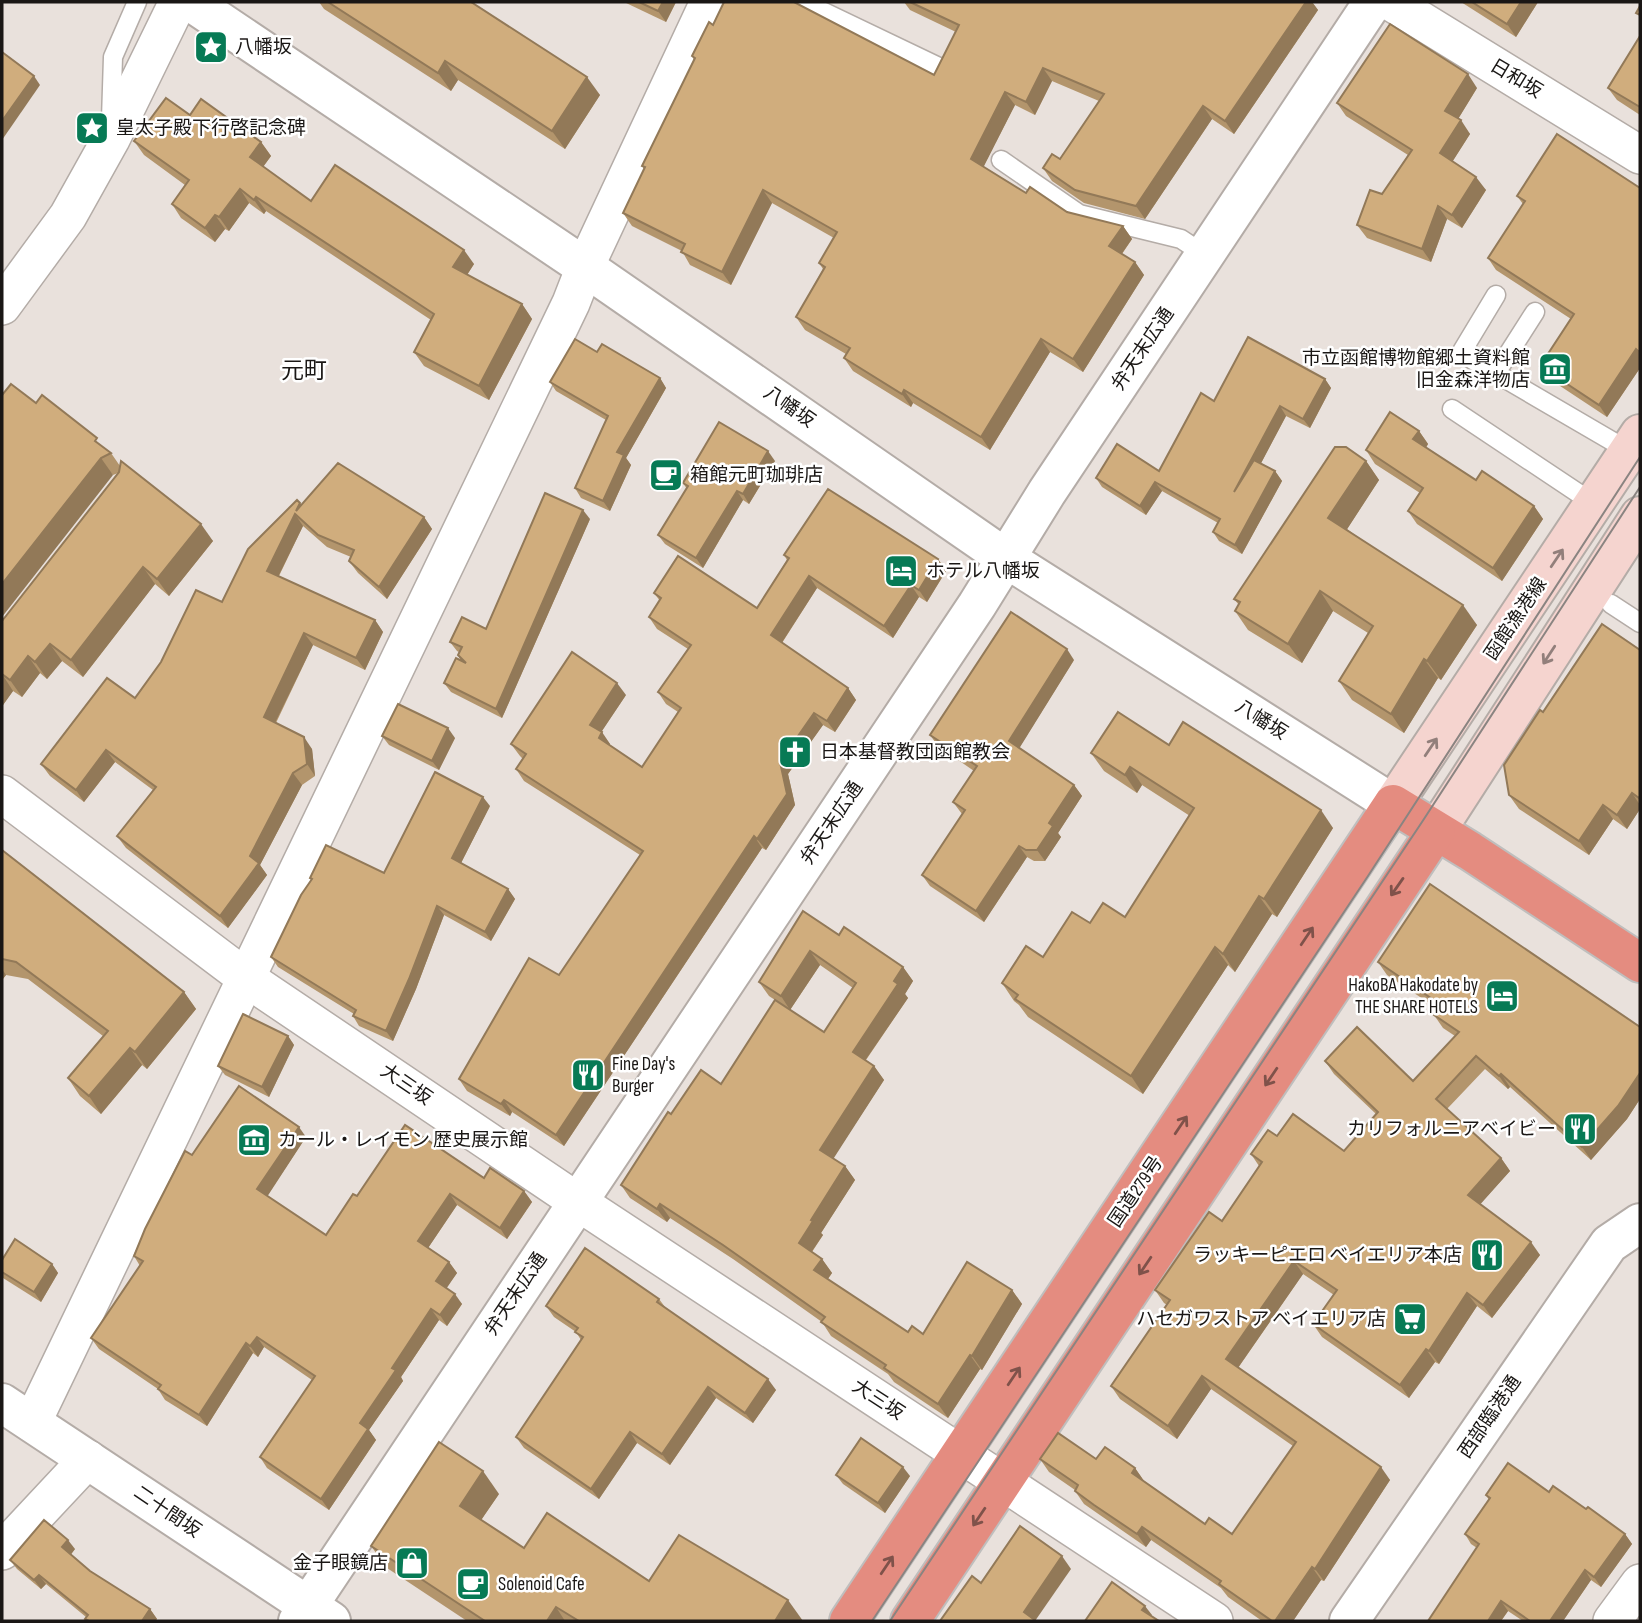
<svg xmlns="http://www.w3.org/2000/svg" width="1642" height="1623" viewBox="0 0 1642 1623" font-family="'Sofia Sans Condensed','Noto Sans JP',sans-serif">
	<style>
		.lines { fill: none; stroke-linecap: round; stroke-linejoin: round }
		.service-casing { stroke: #b4aca7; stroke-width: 21 }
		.minor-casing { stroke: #b4aca7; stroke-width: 40 }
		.tertiary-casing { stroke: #b4aca7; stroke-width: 42 }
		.secondary-casing { stroke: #b4aca7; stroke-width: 42 }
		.trunk-casing { stroke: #bfbebd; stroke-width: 42 }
		.service { stroke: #fff; stroke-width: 18 }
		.minor { stroke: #fff; stroke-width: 37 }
		.tertiary { stroke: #fff; stroke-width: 38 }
		.secondary { stroke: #f5d4cf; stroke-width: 38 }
		.trunk { stroke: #e48c80; stroke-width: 38 }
		.tram { stroke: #8a8481; stroke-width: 2 }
		.wall { fill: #b3956c }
		.shaded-wall { fill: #927958 }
		.building { fill: #d0ad7d; stroke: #927958; stroke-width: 2 }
		.oneway { stroke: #927f7b }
		.oneway2 { stroke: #7f524a }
		.labels { text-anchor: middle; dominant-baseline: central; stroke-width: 5; stroke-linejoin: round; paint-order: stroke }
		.poi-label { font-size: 19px; fill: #1a1715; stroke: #fff; text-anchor: start }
		.street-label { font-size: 19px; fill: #1a1715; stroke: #fff }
		.quarter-label { font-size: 23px; fill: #1a1715; stroke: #fff }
	</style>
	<rect width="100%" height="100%" fill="#e9e1dc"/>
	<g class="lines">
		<!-- service casing -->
		<g class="service-casing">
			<g id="service">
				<polyline points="803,2 941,68"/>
				<polyline points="111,119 113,57 137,2"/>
				<polyline points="1001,160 1079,214 1181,239 1205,255"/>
				<polyline points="1496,295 1461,353 1629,451"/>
				<polyline points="1496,373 1535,312"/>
				<polyline points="1452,409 1593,503"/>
				<polyline points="1611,604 1640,623"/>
			</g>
		</g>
		<!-- minor casing -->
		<g class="minor-casing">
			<g id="minor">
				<polyline points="1391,2 1640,155"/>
				<polyline points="2,306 68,216 111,139 178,2"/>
				<polyline points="2,794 246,978 578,1202 1214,1621"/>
				<polyline points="32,1423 571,303 585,267 709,2"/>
				<polyline points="2,1551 88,1459"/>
				<polyline points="1612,1621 1640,1583"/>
			</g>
		</g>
		<!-- tertiary casing -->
		<g class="tertiary-casing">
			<g id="tertiary">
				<polyline points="191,2 585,267 1007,559 1393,804"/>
				<polyline points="2,1403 331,1621"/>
				<polyline points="298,1621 977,605 1047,492 1373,2"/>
				<polyline points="1349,1621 1609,1244 1640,1223"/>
			</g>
		</g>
		<!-- secondary casing -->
		<g class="secondary-casing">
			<g id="secondary">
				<polyline points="1393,804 1640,434"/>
				<polyline points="1436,831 1640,516"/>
			</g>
		</g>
		<!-- trunk casing -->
		<g class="trunk-casing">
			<g id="trunk">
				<polyline points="849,1621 1393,804 1470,851 1640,963"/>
				<polyline points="910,1621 1436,831"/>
			</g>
		</g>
		<!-- service -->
		<use href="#service" class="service"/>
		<!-- minor -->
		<use href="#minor" class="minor"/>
		<!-- tertiary -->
		<use href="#tertiary" class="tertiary"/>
		<!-- secondary -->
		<use href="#secondary" class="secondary"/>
		<!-- trunk -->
		<use href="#trunk" class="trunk"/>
		<!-- tram -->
		<g class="tram">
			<polyline points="872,1621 1368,876 1640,457"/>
			<polyline points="890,1621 1422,822 1640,487"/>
		</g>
	</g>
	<!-- wall -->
	<g class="wall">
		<polygon points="319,2 471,2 600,95 565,149 458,80 451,91 324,9"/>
		<polygon points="624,2 676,2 666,22"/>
		<polygon points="904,2 1312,2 1318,10 1234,134 1212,119 1145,219 1084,203 1052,181 1043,168 1060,159 1099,101 1052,81 1035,115 1015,105 983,167 1026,193 1067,212 1123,226 1132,239 1122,254 1135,262 1144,275 1083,372 1050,352 990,450 913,403 911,407 853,371 844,358 846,354 805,330 796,317 823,269 819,263 834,238 772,203 731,285 690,265 682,251 632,226 623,213 644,169 642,166 694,60 692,56 713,25 934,75 956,32 910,10"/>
		<polygon points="1461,2 1538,2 1516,37"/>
		<polygon points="1640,36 1640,115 1617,100 1608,88"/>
		<polygon points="1477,88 1458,119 1470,134 1452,162 1486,190 1462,228 1447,219 1431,262 1367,238 1357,225 1382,194 1408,155 1346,116 1337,103"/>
		<polygon points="190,115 261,142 271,156 263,167 311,201 474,264 467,275 522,304 532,319 489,400 424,366 414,352 431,320 266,211 264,214 249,203 229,231 225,229 215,242 181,218 172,204 185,185 144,155 134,141"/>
		<polygon points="1640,188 1640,368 1607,417 1548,378 1540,366 1571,319 1496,270 1488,258 1523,204 1517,196"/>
		<polygon points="597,352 660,378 666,388 626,458 631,465 610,511 581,498 575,488 606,420 556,391 550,382"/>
		<polygon points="1325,379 1331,388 1310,428 1286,416 1261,463 1275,471 1282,481 1242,554 1219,541 1213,532 1218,523 1162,491 1146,515 1102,487 1096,478 1159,471 1214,401"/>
		<polygon points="36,403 103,447 111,453 120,466 213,541 169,596 155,584 83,677 62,661 47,679 40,673 22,697 13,691 3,705 2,704 2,621 118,473 113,475"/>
		<polygon points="1419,431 1428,444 1426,448 1476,480 1534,506 1543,519 1502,581 1417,524 1408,511 1420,493 1375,464 1366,450"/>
		<polygon points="775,461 749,504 743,500 703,568 665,544 658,535 687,489 683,483"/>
		<polygon points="1366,461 1379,480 1347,529 1477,625 1441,680 1438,678 1404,733 1352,700 1339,681 1368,633 1333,611 1302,663 1248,630 1235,611 1239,605 1234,599"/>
		<polygon points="301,505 424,517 432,529 387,599 358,573 349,561 351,557 327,547 303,526 279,576 375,620 383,632 365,670 313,645 276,723 312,749 315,776 302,785 260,865 267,875 228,928 126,848 117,836 153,790 115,762 84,802 50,776 41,764 135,698 222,602"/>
		<polygon points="590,519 502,718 451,692 444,683 461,661 458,655 459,652 457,651 450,642 486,629"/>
		<polygon points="784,555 938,559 946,571 927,602 919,597 893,638 817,588 782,643 848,688 856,700 835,732 823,725 788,774 795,805 766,850 762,848 564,1146 512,1112 510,1116 467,1091 459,1079 559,975 640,855 524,781 516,769 523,759 520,756 511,744 626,695 601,732 610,744 610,745 642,767 678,712 666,704 658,692 688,649 657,629 649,617 660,601 654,593 757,608 787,560"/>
		<polygon points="1640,650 1640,809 1627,829 1613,819 1589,855 1519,809 1509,795 1543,712"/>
		<polygon points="1074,660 1019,748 1074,785 1082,796 1058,833 1061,837 1045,861 1034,861 1027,857 984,922 930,886 922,875 962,814 953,802 974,771 938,746 930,735"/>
		<polygon points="382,736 455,738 439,770 389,745"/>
		<polygon points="1169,745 1333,828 1277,917 1272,914 1235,972 1228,965 1143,1094 1028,1017 1019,1005 1014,1001 1002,983 1043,957 1090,923 1125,917 1190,816 1142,785 1137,793 1104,771 1091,753"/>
		<polygon points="490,806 461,863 508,889 515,899 491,941 444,915 416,989 393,1041 359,1026 353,1016 354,1014 278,967 271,957 312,880 310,878 384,873"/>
		<polygon points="2,850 184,992 196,1009 147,1069 142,1065 101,1114 80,1096 68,1078 103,1036 28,979 6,975 2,980"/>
		<polygon points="839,935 903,967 913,981 905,994 908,998 866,1060 874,1066 884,1080 833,1158 845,1166 855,1180 821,1233 823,1235 812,1252 822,1259 832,1273 828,1279 908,1332 923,1334 1012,1290 1022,1304 982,1370 980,1369 948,1418 894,1382 888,1374 831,1336 822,1322 733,1259 670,1218 667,1222 630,1198 621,1185 671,1114 721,1084 824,1032 853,988 820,965 790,1010 769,996 759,982"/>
		<polygon points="1378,962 1640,1027 1640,1099 1627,1119 1591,1160 1510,1087 1508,1089 1485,1069 1447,1109 1501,1158 1510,1171 1480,1204 1540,1255 1492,1318 1477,1306 1439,1364 1435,1362 1409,1398 1322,1337 1313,1324 1334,1295 1303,1274 1238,1368 1390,1480 1324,1581 1321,1580 1293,1621 1262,1621 1228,1597 1221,1588 1151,1540 1146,1547 1084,1504 1075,1491 1075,1490 1049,1472 1040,1459 1096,1459 1135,1468 1144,1481 1205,1524 1232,1534 1293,1446 1211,1389 1177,1439 1120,1399 1111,1386 1167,1305 1164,1303 1155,1290 1222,1221 1259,1166 1251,1154 1277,1136 1344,1151 1376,1114 1334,1074 1325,1061 1413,1081 1455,1036 1443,1028 1434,1015 1438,1009 1387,975"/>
		<polygon points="288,1036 294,1045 269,1097 225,1075 218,1066"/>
		<polygon points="306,1137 267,1196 326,1235 357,1196 484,1178 524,1191 532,1202 507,1239 457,1205 428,1248 449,1262 457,1273 446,1288 462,1304 447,1326 439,1320 401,1377 403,1381 369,1430 376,1440 329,1510 267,1468 260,1457 312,1380 264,1347 258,1357 253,1353 207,1426 165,1400 158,1389 99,1349 91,1338 140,1266 134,1256 192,1155"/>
		<polygon points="2,1260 52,1264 58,1273 41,1302 3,1278 2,1276"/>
		<polygon points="659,1299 665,1307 776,1390 753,1423 716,1398 670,1465 637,1443 599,1499 524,1448 516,1437 581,1340 576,1332 554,1317 546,1306"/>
		<polygon points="836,1475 910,1476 885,1513 843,1484"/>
		<polygon points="1549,1492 1586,1509 1625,1534 1632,1544 1601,1587 1591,1580 1563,1621 1523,1621 1508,1611 1501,1621 1477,1548 1471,1544 1465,1534 1489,1500 1486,1495"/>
		<polygon points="499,1494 481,1520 524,1548 803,1621 467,1621 387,1568 371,1546"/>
		<polygon points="75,1549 71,1554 90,1571 150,1609 157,1619 155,1621 87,1621 85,1619 86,1617 46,1584 41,1589 17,1569 10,1560"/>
	</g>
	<!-- shaded-wall -->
	<g class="shaded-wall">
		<polygon points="663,2 676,2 666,22 658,11"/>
		<polygon points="1306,2 1312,2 1318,10 1234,134 1225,121"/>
		<polygon points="1521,2 1538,2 1516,37 1507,24"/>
		<polygon points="445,61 458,80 451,91 438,73"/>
		<polygon points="1043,68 1052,81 1035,115 1026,102"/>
		<polygon points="1468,74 1477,88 1455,124 1445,111"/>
		<polygon points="34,76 40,85 2,140 2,121"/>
		<polygon points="587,77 600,95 565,149 552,131"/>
		<polygon points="1005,92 1015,105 981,172 971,159"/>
		<polygon points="1203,106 1212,119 1145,219 1136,206"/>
		<polygon points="1461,120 1470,134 1449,167 1440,153"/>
		<polygon points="261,142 271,156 260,171 250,157"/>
		<polygon points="1476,177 1486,190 1462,228 1452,215"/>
		<polygon points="240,189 249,203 229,231 219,217"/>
		<polygon points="763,190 772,203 731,285 722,272"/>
		<polygon points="256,197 266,211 264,214 254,200"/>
		<polygon points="1438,206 1447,219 1431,262 1422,249"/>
		<polygon points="215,215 225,229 215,242 205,228"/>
		<polygon points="1123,226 1132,239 1118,259 1109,246"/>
		<polygon points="464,250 474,264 463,281 453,267"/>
		<polygon points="1135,262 1144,275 1083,372 1073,359"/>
		<polygon points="522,304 532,319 489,400 479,386"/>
		<polygon points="1041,339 1050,352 990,450 981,437"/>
		<polygon points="1636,349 1640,355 1640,368 1607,417 1599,405"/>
		<polygon points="660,378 666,388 626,458 631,465 610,511 603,501 617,452"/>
		<polygon points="1325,379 1331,388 1310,428 1303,419"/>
		<polygon points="904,390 913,403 911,407 902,394"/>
		<polygon points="1280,406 1286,416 1241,501 1234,492"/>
		<polygon points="1419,431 1428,444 1422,453 1413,439"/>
		<polygon points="768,451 775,461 749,504 743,494"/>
		<polygon points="101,458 113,475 2,617 2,584"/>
		<polygon points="1366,461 1379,480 1342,537 1328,518"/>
		<polygon points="1275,471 1282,481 1242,554 1235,545"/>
		<polygon points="1155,482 1162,491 1146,515 1140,506"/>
		<polygon points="737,491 743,500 703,568 696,558"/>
		<polygon points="1534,506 1543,519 1502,581 1493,568"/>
		<polygon points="583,510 590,519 502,718 496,709"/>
		<polygon points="295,514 303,526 275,583 267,571"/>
		<polygon points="424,517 432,529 387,599 379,587"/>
		<polygon points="201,524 213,541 169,596 157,579"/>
		<polygon points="938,559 946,571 927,602 919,590"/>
		<polygon points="143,567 155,584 83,677 71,660"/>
		<polygon points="809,576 817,588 779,647 771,635"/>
		<polygon points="911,585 919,597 893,638 884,626"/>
		<polygon points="1320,591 1333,611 1302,663 1288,644"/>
		<polygon points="1463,605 1477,625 1441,680 1427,661"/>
		<polygon points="375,620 383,632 365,670 356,658"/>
		<polygon points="304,633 313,645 272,729 264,717"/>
		<polygon points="50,644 62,661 47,679 35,662"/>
		<polygon points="1067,649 1074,660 1017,752 1009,741"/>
		<polygon points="28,656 40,673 22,697 10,680"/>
		<polygon points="1424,659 1438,678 1404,733 1391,714"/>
		<polygon points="2,674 13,691 3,705 2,703"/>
		<polygon points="617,683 626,695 598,737 590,725"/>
		<polygon points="848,688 856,700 835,732 827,721"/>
		<polygon points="814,713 823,725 788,774 795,805 766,850 757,839 780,762"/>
		<polygon points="448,728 455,738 439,770 432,761"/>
		<polygon points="602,732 610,744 607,750 599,738"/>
		<polygon points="304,737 312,749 315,776 307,764"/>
		<polygon points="106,750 115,762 84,802 76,790"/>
		<polygon points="1130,767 1142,785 1137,793 1125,775"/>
		<polygon points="293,773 302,785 260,865 267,875 228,928 220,916"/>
		<polygon points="1074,785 1082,796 1058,833 1061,837 1045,861 1037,850 1049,823"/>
		<polygon points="1632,793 1640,805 1640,809 1627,829 1617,815"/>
		<polygon points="483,797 490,806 459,867 452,858"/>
		<polygon points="1603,805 1613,819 1589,855 1579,841"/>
		<polygon points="1321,810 1333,828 1277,917 1264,899"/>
		<polygon points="754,836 762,848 564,1146 556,1135"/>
		<polygon points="1019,846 1027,857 984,922 976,911"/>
		<polygon points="508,889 515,899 491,941 485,932"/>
		<polygon points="1259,896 1272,914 1235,972 1223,954"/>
		<polygon points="437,906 444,915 416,989 393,1041 386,1031"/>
		<polygon points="1215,947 1228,965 1143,1094 1131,1076"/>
		<polygon points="810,951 820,965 790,1010 781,996"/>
		<polygon points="903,967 913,981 905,994 908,998 862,1065 853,1052"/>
		<polygon points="2,969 6,975 2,980"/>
		<polygon points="184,992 196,1009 147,1069 135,1052"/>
		<polygon points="288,1036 294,1045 269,1097 262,1087"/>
		<polygon points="130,1048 142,1065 101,1114 89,1096"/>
		<polygon points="874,1066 884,1080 830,1164 820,1150"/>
		<polygon points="1640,1073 1640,1099 1627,1119 1591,1160 1582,1147"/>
		<polygon points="1501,1074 1510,1087 1508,1089 1499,1076"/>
		<polygon points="504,1100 512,1112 510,1116 501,1104"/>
		<polygon points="299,1127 306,1137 265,1200 257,1189"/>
		<polygon points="1501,1158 1510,1171 1477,1208 1468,1195"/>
		<polygon points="845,1166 855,1180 821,1233 823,1235 808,1257 799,1243 811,1220"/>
		<polygon points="524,1191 532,1202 507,1239 500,1228"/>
		<polygon points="450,1194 457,1205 426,1251 418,1241"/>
		<polygon points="660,1204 670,1218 667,1222 657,1209"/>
		<polygon points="1531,1242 1540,1255 1492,1318 1483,1305"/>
		<polygon points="822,1259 832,1273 824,1284 814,1270"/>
		<polygon points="1294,1261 1303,1274 1235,1372 1226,1359"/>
		<polygon points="449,1262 457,1273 444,1292 436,1281"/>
		<polygon points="52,1264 58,1273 41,1302 34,1292"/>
		<polygon points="1012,1290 1022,1304 982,1370 972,1356"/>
		<polygon points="1467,1293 1477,1306 1439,1364 1429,1351"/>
		<polygon points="455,1294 462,1304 447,1326 440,1315"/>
		<polygon points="431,1309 439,1320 401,1377 403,1381 369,1430 376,1440 329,1510 321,1499 360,1423 392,1368"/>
		<polygon points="257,1337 264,1347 258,1357 250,1346"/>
		<polygon points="246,1343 253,1353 207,1426 199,1415"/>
		<polygon points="1426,1349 1435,1362 1409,1398 1400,1385"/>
		<polygon points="970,1355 980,1369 948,1418 938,1404"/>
		<polygon points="1202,1376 1211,1389 1177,1439 1168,1426"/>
		<polygon points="768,1379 776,1390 753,1423 745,1413"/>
		<polygon points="708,1387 716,1398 670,1465 662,1454"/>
		<polygon points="630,1432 637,1443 599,1499 591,1489"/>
		<polygon points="903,1467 910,1476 885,1513 878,1503"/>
		<polygon points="1381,1467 1390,1480 1324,1581 1315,1569"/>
		<polygon points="1135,1468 1144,1481 1141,1486 1132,1473"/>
		<polygon points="483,1471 499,1494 475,1529 460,1506"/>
		<polygon points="1142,1527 1151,1540 1146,1547 1137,1534"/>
		<polygon points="1625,1534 1632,1544 1601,1587 1594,1577"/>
		<polygon points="68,1540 75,1549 69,1557 62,1547"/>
		<polygon points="1062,1556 1071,1569 1035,1621 1024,1612"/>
		<polygon points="1312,1567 1321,1580 1293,1621 1275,1621"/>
		<polygon points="1585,1570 1591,1580 1563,1621 1550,1621"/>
		<polygon points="39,1575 46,1584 41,1589 34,1580"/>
		<polygon points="788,1600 803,1621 775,1621"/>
		<polygon points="1501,1601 1508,1611 1501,1621 1488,1621"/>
		<polygon points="1145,1606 1152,1615 1149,1619 1142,1610"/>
		<polygon points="556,1607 565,1621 547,1621"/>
		<polygon points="150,1609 157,1619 155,1621 142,1621"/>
	</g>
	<!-- building -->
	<g class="building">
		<polygon points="328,2 471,2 587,77 552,131 445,61 438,73"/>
		<polygon points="639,2 663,2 658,11"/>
		<polygon points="724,2 794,2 934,75 959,25 910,2 1306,2 1225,121 1203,106 1136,206 1075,190 1043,168 1052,154 1060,159 1104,94 1043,68 1026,102 1005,92 971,159 1026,193 1030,187 1067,212 1123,226 1109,246 1135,262 1073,359 1041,339 981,437 904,390 902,394 844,358 850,348 796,317 825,267 819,263 837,232 763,190 722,272 681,252 685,244 623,213 645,167 642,166 695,58 692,56 709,22 713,25"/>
		<polygon points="1472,2 1521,2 1507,24"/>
		<polygon points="1640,6 1640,15 1636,13"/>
		<polygon points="1390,24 1468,74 1445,111 1461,120 1440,153 1476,177 1452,215 1438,206 1422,249 1357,225 1370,190 1382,194 1412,150 1337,103"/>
		<polygon points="1640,36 1640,107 1608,88"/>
		<polygon points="2,52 34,76 2,121"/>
		<polygon points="166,98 190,115 201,99 261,142 250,157 311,201 335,165 464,250 453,267 522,304 479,386 414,352 434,314 256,197 254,200 240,189 219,217 215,215 205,228 172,204 189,180 134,141"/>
		<polygon points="1557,134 1640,188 1640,350 1639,352 1636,349 1599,405 1540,366 1574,314 1488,258 1525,201 1517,196"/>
		<polygon points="1248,337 1325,379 1303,419 1280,406 1234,492 1254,460 1275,471 1235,545 1213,532 1220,519 1155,482 1140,506 1096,478 1117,444 1159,471 1201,393 1214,401"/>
		<polygon points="575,339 597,352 602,344 660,378 617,452 624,455 603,501 575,488 608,416 550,382"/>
		<polygon points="11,384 36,403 42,395 97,438 95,441 111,453 101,458 2,584 2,395"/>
		<polygon points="1390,412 1419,431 1413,439 1476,480 1482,471 1534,506 1493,568 1408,511 1423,488 1366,450"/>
		<polygon points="719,422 768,451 743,494 737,491 696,558 658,535 688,486 683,483"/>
		<polygon points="1335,447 1346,447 1366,461 1328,518 1463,605 1427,661 1424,659 1391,714 1339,681 1373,626 1320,591 1288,644 1235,611 1240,602 1234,599"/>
		<polygon points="121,461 201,524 157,579 143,567 71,660 50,644 35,662 28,656 10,680 2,674 2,621 119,472"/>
		<polygon points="338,463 424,517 379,587 349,561 354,550 318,535 295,514 267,571 375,620 356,658 304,633 264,717 304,737 307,764 293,773 250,856 259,863 220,916 117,836 156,787 106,750 76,790 41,764 107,678 135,698 161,662 196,590 222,602 248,549 297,500 300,503 296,511"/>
		<polygon points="828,489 938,559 919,590 911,585 884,626 809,576 771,635 848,688 827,721 814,713 780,762 787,794 757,839 754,836 556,1135 504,1100 501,1104 459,1079 529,958 559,975 643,851 516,769 526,754 511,744 572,652 617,683 590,725 602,732 599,738 642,767 681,708 658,692 691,645 649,617 661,598 654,593 678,556 757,608 789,558 784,555"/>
		<polygon points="545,493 583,510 496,709 444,683 456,658 466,663 458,655 462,647 450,642 462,617 486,629"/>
		<polygon points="1011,612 1067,649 1009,741 1074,785 1049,823 1053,826 1037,850 1026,850 1019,846 976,911 922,875 965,810 953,802 977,766 930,735"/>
		<polygon points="1602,624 1640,650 1640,796 1639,798 1632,793 1617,815 1603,805 1579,841 1509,795 1504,765 1540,710 1543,712"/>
		<polygon points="398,704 448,728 432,761 382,736"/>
		<polygon points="1118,712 1169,745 1183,722 1321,810 1264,899 1259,896 1223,954 1215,947 1131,1076 1015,999 1018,995 1002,983 1026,946 1043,957 1072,912 1090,923 1103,903 1125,917 1194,808 1130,767 1125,775 1091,753"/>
		<polygon points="435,772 483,797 452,858 508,889 485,932 437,906 409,979 386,1031 353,1016 356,1010 271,957 301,895 312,879 310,878 326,845 384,873"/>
		<polygon points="2,850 184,992 135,1052 130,1048 89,1096 68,1078 108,1031 16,962 2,959"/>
		<polygon points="1430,884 1640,1027 1640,1073 1618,1106 1582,1147 1501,1074 1499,1076 1476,1056 1436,1099 1501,1158 1468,1195 1531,1242 1483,1305 1467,1293 1429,1351 1426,1349 1400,1385 1313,1324 1337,1290 1294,1261 1226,1359 1381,1467 1315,1569 1312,1567 1275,1621 1272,1621 1219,1584 1221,1581 1142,1527 1137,1534 1094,1505 1075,1491 1078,1485 1040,1459 1058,1433 1096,1459 1105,1447 1135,1468 1132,1473 1205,1524 1209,1518 1232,1534 1296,1442 1202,1376 1168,1426 1111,1386 1170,1300 1155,1290 1209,1212 1222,1221 1262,1162 1251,1154 1268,1130 1277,1136 1293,1114 1344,1151 1378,1112 1325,1061 1357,1027 1413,1081 1459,1032 1434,1015 1441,1005 1378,962"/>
		<polygon points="803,911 839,935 844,927 903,967 894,981 898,984 853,1052 874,1066 820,1150 845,1166 811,1220 813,1221 799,1243 822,1259 814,1270 908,1332 912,1326 923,1334 967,1262 1012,1290 972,1356 970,1355 938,1404 884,1368 886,1365 821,1322 825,1317 723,1245 660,1204 657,1209 621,1185 668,1112 671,1114 701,1070 721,1084 775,1000 824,1032 856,983 810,951 781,996 759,982"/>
		<polygon points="243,1014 288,1036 262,1087 218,1066"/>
		<polygon points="239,1086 299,1127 257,1189 326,1235 353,1194 357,1196 405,1125 484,1178 490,1168 524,1191 500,1228 450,1194 418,1241 449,1262 436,1281 455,1294 440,1315 431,1309 392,1368 396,1370 360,1423 368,1429 321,1499 260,1457 315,1376 257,1337 250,1346 246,1343 199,1415 158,1389 161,1385 91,1338 143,1261 134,1256 145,1229 185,1151 192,1155"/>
		<polygon points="15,1239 52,1264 34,1292 2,1272 2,1260"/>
		<polygon points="585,1248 659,1299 657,1302 768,1379 745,1413 708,1387 662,1454 630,1432 591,1489 516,1437 583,1337 575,1332 578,1328 546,1306"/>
		<polygon points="861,1438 903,1467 878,1503 836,1475"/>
		<polygon points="439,1442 483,1471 460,1506 524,1548 547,1513 649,1581 679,1535 788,1600 775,1621 579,1621 556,1607 547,1621 485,1621 371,1546"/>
		<polygon points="1508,1463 1549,1492 1553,1486 1586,1509 1588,1507 1625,1534 1594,1577 1585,1570 1550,1621 1530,1621 1501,1601 1488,1621 1428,1621 1479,1544 1465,1534 1490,1498 1486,1495"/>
		<polygon points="44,1520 68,1540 62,1547 90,1571 150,1609 142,1621 89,1621 85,1619 88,1615 39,1575 34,1580 10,1560"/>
		<polygon points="1020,1526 1062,1556 1024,1612 1036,1621 940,1621 972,1576 981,1583"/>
		<polygon points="1112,1582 1145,1606 1142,1610 1159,1621 1085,1621"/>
	</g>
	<!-- one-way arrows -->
	<defs><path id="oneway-shaft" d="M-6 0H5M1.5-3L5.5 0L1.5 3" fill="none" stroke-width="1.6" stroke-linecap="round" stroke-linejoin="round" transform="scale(1.75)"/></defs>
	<g class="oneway">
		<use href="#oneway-shaft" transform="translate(1557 558) rotate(-56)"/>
		<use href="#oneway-shaft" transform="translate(1549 655) rotate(123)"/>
		<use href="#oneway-shaft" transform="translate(1431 747) rotate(-56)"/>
	</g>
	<g class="oneway2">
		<use href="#oneway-shaft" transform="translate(1397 887) rotate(125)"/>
		<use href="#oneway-shaft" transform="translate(1307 936) rotate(-56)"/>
		<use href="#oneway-shaft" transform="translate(1271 1077) rotate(124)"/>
		<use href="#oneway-shaft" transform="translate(1181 1125) rotate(-56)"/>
		<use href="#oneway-shaft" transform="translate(1145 1266) rotate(124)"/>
		<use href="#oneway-shaft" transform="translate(1014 1376) rotate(-56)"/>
		<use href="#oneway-shaft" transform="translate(979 1517) rotate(124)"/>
		<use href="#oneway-shaft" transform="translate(887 1565) rotate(-56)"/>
	</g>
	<!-- icons -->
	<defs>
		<g id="sight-square" transform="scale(1.75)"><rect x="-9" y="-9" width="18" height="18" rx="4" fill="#077a55" stroke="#fff"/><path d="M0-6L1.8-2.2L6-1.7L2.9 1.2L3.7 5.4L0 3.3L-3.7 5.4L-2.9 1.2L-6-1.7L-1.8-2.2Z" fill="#fff"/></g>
		<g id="museum-square" transform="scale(1.75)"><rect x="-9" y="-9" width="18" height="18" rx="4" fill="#077a55" stroke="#fff"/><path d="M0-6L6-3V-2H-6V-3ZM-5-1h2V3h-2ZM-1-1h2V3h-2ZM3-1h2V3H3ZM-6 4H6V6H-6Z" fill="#fff"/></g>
		<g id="cafe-square" transform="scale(1.75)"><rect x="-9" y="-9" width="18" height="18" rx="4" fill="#077a55" stroke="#fff"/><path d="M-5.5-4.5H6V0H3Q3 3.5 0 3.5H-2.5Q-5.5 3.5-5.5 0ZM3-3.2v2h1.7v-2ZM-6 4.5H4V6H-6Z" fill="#fff"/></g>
		<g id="hotel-square" transform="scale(1.75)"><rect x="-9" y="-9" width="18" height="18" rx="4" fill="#077a55" stroke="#fff"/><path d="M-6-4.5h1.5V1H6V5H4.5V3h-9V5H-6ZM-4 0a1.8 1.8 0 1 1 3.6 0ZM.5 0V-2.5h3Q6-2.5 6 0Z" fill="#fff"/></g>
		<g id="church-square" transform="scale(1.75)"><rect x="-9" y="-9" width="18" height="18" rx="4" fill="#077a55" stroke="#fff"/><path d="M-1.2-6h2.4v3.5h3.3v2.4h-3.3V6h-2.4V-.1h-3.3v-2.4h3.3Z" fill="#fff"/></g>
		<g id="restaurant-square" transform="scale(1.75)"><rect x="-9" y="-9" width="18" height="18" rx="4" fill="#077a55" stroke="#fff"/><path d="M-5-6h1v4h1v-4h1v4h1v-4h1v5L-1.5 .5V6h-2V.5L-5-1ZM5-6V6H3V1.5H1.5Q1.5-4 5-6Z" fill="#fff"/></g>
		<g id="supermarket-square" transform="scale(1.75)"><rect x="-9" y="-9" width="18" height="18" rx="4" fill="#077a55" stroke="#fff"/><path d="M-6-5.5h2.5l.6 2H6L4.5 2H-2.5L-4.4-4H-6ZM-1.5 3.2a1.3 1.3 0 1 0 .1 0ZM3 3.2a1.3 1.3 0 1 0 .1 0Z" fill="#fff"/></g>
		<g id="shop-square" transform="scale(1.75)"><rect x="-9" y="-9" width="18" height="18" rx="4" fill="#077a55" stroke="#fff"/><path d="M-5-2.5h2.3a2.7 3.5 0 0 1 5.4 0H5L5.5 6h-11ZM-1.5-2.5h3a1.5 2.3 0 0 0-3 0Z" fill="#fff"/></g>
	</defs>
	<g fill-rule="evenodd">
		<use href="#sight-square" x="211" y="47"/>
		<use href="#sight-square" x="92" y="128"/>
		<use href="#museum-square" x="1555" y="369"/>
		<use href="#cafe-square" x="666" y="475"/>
		<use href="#hotel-square" x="901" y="571"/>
		<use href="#church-square" x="795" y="752"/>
		<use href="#hotel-square" x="1502" y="996"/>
		<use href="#restaurant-square" x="588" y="1075"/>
		<use href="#restaurant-square" x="1580" y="1129"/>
		<use href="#museum-square" x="254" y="1140"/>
		<use href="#restaurant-square" x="1487" y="1255"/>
		<use href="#supermarket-square" x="1410" y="1319"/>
		<use href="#shop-square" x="412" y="1563"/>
		<use href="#cafe-square" x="473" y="1584"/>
	</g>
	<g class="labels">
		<!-- poi labels -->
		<g class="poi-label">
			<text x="235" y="47">八幡坂</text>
			<text x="116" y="128">皇太子殿下行啓記念碑</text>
			<text x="1530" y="358" text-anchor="end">市立函館博物館郷土資料館<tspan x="1530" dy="22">旧金森洋物店</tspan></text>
			<text x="690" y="475">箱館元町珈琲店</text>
			<text x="926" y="571">ホテル八幡坂</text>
			<text x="820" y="752">日本基督教団函館教会</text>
			<text x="1478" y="985" text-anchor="end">HakoBA Hakodate by<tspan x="1478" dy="22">THE SHARE HOTELS</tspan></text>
			<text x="612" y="1064">Fine Day's<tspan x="612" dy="22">Burger</tspan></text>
			<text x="1556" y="1129" text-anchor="end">カリフォルニアべイビー</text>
			<text x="278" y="1140">カール・レイモン 歴史展示館</text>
			<text x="1462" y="1255" text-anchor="end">ラッキーピエロ ベイエリア本店</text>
			<text x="1386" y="1319" text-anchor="end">ハセガワストア べイエリア店</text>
			<text x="388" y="1563" text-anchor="end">金子眼鏡店</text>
			<text x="498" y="1584">Solenoid Cafe</text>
		</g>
		<!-- street labels -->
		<g class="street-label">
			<text transform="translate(1516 79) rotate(31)">日和坂</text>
			<text transform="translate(1143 349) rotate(-56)">弁天末広通</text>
			<text transform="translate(789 407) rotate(35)">八幡坂</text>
			<text transform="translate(1516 619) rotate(-56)">函館漁港線</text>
			<text transform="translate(1261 720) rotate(32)">八幡坂</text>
			<text transform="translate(832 823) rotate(-56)">弁天末広通</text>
			<text transform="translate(406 1085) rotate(34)">大三坂</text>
			<text transform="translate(1136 1192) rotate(-56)">国道279号</text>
			<text transform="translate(516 1294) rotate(-56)">弁天末広通</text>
			<text transform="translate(878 1400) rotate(33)">大三坂</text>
			<text transform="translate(1490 1417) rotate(-56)">西部臨港通</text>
			<text transform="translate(167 1512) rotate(34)">二十間坂</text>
		</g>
		<!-- quarter labels -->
		<g class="quarter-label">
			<text x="304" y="371">元町</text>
		</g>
	</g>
	<!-- border -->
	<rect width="1642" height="1623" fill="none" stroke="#1a1715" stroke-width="7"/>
</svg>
